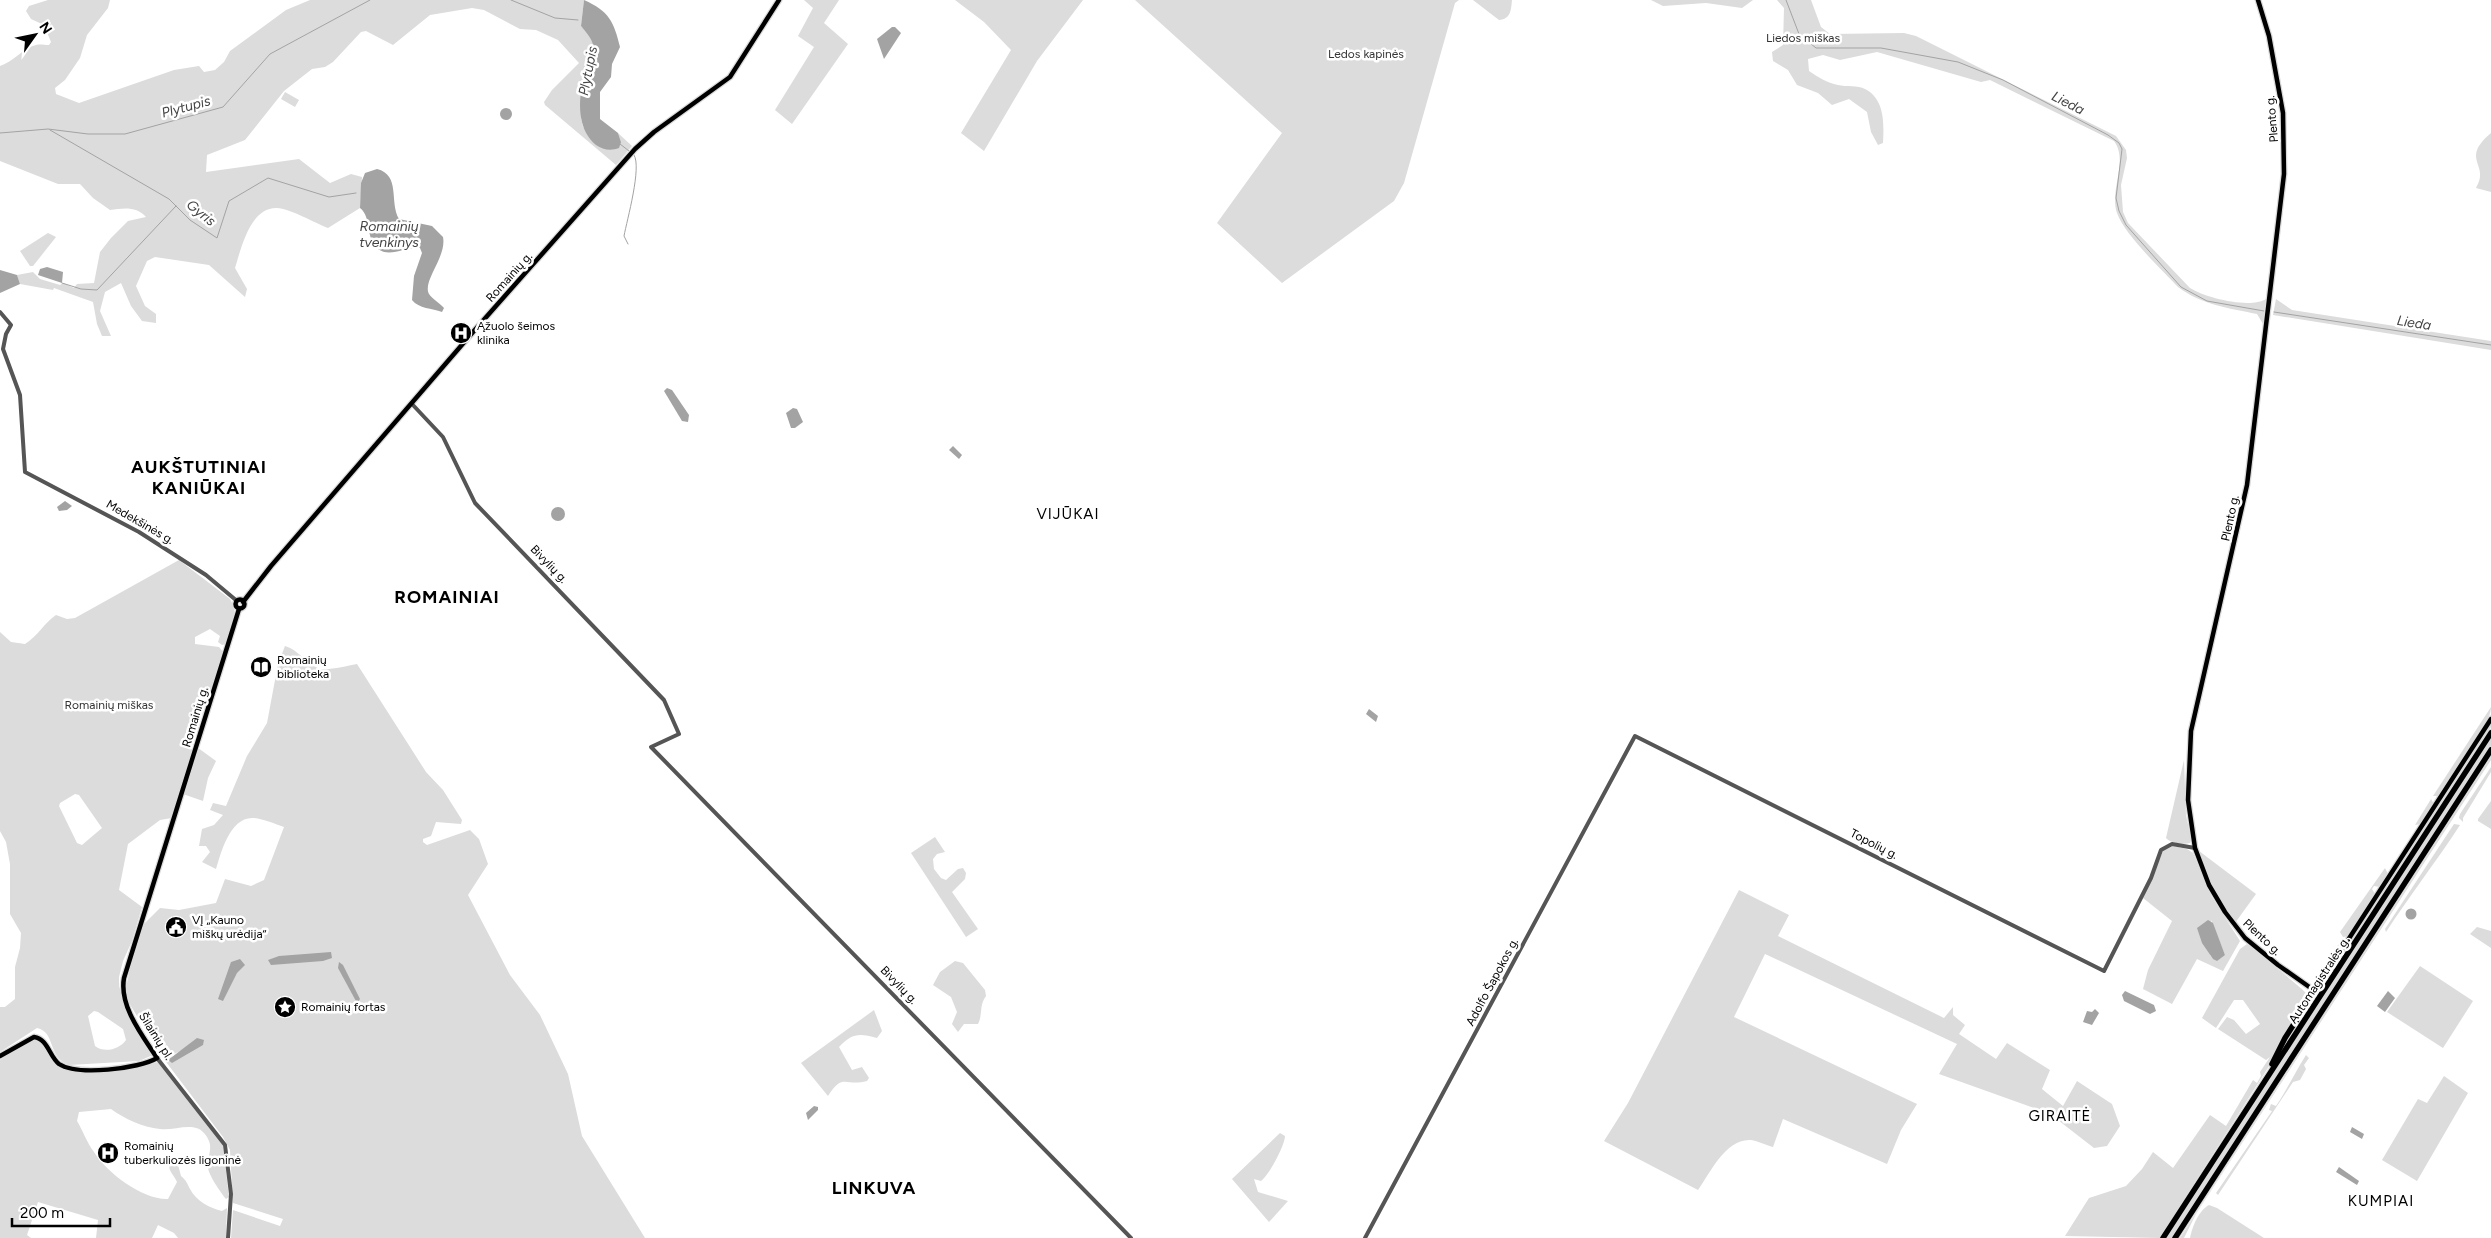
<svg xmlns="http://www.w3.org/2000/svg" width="2491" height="1238" viewBox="0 0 2491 1238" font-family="Figtree,sans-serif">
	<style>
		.green { fill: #dcdcdc; fill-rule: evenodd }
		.water { fill: #a3a3a3 }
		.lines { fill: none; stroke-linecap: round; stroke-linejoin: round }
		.stream { stroke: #a3a3a3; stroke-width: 1 }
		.major-casing { stroke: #dbdbdb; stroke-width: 7 }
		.highway-casing { stroke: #dbdbdb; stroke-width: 8 }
		.minor { stroke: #555; stroke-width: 4 }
		.major { stroke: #000; stroke-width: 4.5 }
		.highway { stroke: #000; stroke-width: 5.5 }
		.labels { text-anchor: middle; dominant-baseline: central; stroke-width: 5; stroke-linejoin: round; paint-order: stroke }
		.park-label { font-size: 12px; fill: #333; stroke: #fff }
		.street-label { font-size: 12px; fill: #000; stroke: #fff }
		.poi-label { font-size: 12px; fill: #000; stroke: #fff; text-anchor: start }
		.water-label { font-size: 14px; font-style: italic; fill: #444; stroke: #fff }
		.quarter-label { font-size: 15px; letter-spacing: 1px; fill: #000; stroke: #fff }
		.district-label { font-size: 18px; font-weight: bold; letter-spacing: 1px; fill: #000; stroke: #fff }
	</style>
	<rect width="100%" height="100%" fill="#fff"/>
	<!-- green -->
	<g class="green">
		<path d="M48 0H110L108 8 87 35 80 58 65 80 55 88 56 94 79 103 174 70 199 66 204 72 215 70 224 62 230 51 286 10 310 0H584L581 26 591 37 593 42 591 55 584 67 581 118 583 127 621 142 618 133 632 146 616 165 545 105 544 102 552 90 579 63 558 40 536 30 520 29 484 10 472 8 430 15 393 45 366 31 361 32 333 62 325 67 312 69 284 91 245 140 207 155 206 172 299 159 330 183 351 174 362 177 360 208 328 228C315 223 289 208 277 208 250 207 241 249 235 268L247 289 245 297 209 265 155 257 147 261 136 286 145 306 156 314V323L142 321 131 306 121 283 105 292 100 311 111 336H102L97 324 93 302 54 288 53 290 20 284 17 275 33 272 40 279 60 285 63 283 74 288 77 284 94 283 100 252 111 238 128 221 146 217C137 206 123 208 110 210L93 198 80 184H58L0 161V66C13 62 23 48 36 45 40 44 44 45 49 45L51 42 44 25 31 19 26 11 29 6Z"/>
		<polygon points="804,0 839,0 824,23 848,44 792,124 775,110 814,47 798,36 813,8"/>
		<polygon points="955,0 1083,0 1037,61 984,151 961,133 1011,50 984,22"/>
		<polygon points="1135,0 1459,0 1455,3 1404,183 1394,201 1282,283 1217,223 1282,133"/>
		<path d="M1473 0H1512C1511 10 1511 19 1499 20Z"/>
		<polygon points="1651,0 1753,0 1742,8 1706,3 1663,6"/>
		<path d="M1777 0H1811L1821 27 1830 34 1904 33 1916 36 2116 136 2126 150 2127 158 2121 185 2123 212 2128 223 2190 288C2206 298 2250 309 2266 299L2263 324 2257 314C2228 308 2202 305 2178 287 2161 269 2124 234 2117 213 2109 190 2129 161 2114 141L1990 80 1981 82 1877 52 1840 60 1823 55 1808 59 1809 71C1818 77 1827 83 1838 85 1846 87 1858 85 1865 89 1885 99 1884 124 1883 143L1878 145 1871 132 1867 112 1849 99 1832 105 1818 93 1797 85 1788 70 1773 61 1772 52 1783 45 1784 8Z"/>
		<polygon points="285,92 299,100 295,107 281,99"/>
		<path d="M2491 133V192L2476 188C2491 164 2459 160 2491 133Z"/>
		<polygon points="48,233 56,237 33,266 30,266 20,251"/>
		<polygon points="2276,299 2292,310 2491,341 2491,350 2273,315"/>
		<path d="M179 560 230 599C240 616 232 627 226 644L222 645 218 642 220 636 210 629 195 637V644L219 647 223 652 194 745 216 761 208 778 203 801 180 793 172 818 160 820 128 844 119 890 142 907 132 941 123 961 119 977V986L128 1013 153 1055 139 1061 69 1065C47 1057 56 1032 37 1028L0 1052V1007H5L15 999V967L20 948 21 933 10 914V864L6 842 0 831V632L11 642 25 644C38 636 43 624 56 615L67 619 75 618ZM75 794 79 795 102 828 82 845 77 843 59 806 60 803ZM94 1011 98 1012 123 1029 126 1040C119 1050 104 1053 95 1046L88 1016Z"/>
		<path d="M285 646C299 650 308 666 321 669 332 670 346 666 357 664L426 772 443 790 462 820 461 824 436 822 431 836 423 839V842L427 845 470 830 479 839 488 864 468 895 510 975 540 1015 568 1074 582 1136 645 1238H231L233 1210 280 1226 283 1219 233 1203 230 1150 223 1137 157 1050 128 1001 126 988 133 953 143 925 160 908 179 910 216 903 225 879 251 886 264 880 284 827C275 824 264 819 254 818 230 816 221 853 216 869L202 862 210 852 206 846H199L202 829 214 825 223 815 210 810 213 803 226 806 247 756 267 723 278 664ZM204 1040 202 1045 168 1060 176 1053Z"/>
		<path d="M2491 707C2491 726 2451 778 2439 796H2433Z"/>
		<polygon points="2491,722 2491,727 2283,1049 2291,1032"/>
		<polygon points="2491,738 2491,746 2212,1177 2172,1238 2166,1238"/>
		<polygon points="2491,757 2491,760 2196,1214 2184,1238 2180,1238"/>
		<path d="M2184 760 2186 815 2191 839 2190 843C2184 845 2170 843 2166 838Z"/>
		<polygon points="2491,767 2491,772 2463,818 2463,822 2459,818 2460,814"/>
		<polygon points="2431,799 2434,804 2421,824 2415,825"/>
		<polygon points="2491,801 2491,829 2478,821 2478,819"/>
		<path d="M2454 824 2460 825C2436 862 2410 895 2386 932L2385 929Z"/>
		<polygon points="935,837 945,852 937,854 933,859 934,869 941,878 946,880 958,869 963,868 966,873 965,879 952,892 978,929 966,937 911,853"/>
		<path d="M2173 846 2187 849 2193 853 2212 897 2240 941 2223 971 2197 959 2172 1004 2143 989 2148 970 2172 921 2143 898 2163 851ZM2211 920 2225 955 2213 959 2210 955Z"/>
		<polygon points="2199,851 2256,894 2235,923 2210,882"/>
		<polygon points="2385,868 2388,874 2380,887 2374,886 2372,889 2375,894 2349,936 2343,937 2340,932"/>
		<path d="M1739 890 1789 915 1778 936 1944 1018 1953 1007V1015L1965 1025 1959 1034 1996 1059 2007 1043 2050 1070 2042 1089 2063 1106 2077 1081 2112 1104 2120 1126 2107 1146 2094 1148 2045 1110 2034 1108 1939 1074 1957 1044 1765 954 1734 1017 1917 1104 1901 1130 1887 1164 1783 1119 1773 1147C1766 1145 1758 1141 1751 1140 1726 1138 1710 1173 1698 1190L1604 1141 1628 1103Z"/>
		<polygon points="2477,927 2491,931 2491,948 2470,934"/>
		<polygon points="2345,940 2318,982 2314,984 2340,942"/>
		<path d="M2247 944C2252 947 2303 989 2306 993L2291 1021 2273 1060 2159 1238 2065 1236 2089 1198 2126 1186 2142 1169 2153 1152 2173 1168 2210 1115 2226 1126 2253 1080 2257 1083 2261 1076 2260 1072 2270 1057 2266 1060 2218 1029 2227 1017 2234 1020 2246 1034 2260 1024 2243 1000H2234L2216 1028 2202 1018 2240 949Z"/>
		<path d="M955 961 963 963 985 990 986 996C979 1005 983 1014 978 1024H964L958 1032 952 1024 957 1012 951 997 933 985 940 972Z"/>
		<polygon points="2420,966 2473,1001 2443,1048 2387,1012"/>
		<path d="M874 1010 882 1031 877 1038C859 1033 852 1033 839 1047L852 1070 862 1067 869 1078 867 1081C845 1087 843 1072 828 1096L801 1063Z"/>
		<path d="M30 1039 42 1043 56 1064 76 1072 142 1066 158 1062 211 1127 223 1146 229 1197 226 1199C221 1193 207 1173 208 1166 208 1152 215 1146 204 1133 194 1121 174 1131 160 1129 142 1127 125 1119 111 1109L79 1112 77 1121C83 1131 87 1143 94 1152 107 1173 143 1200 168 1199L177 1182C174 1174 164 1168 173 1160L177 1161 181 1176C186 1180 187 1183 190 1189 196 1201 210 1208 222 1211L227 1208 226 1238H178L174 1233 158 1225 152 1238H96L98 1220 38 1202 27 1235 31 1238H0V1060Z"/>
		<path d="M2306 1055 2309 1058 2304 1065 2306 1069 2300 1080 2293 1082 2218 1195 2216 1193 2272 1111 2269 1110 2271 1104 2276 1106C2287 1090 2295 1072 2306 1055Z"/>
		<polygon points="2444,1076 2468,1093 2417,1181 2382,1160 2418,1099 2427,1103"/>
		<path d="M1280 1133 1285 1136C1285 1145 1269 1175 1261 1181L1254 1179 1258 1192 1288 1201 1269 1222 1232 1179Z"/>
		<path d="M2209 1205 2217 1208 2264 1238H2190C2192 1227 2199 1210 2209 1205Z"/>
	</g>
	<!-- water -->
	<g class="water">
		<path d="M584 0C609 11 614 22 620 47L612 64 611 77 600 92V119L618 133 621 142 619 148C611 151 603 150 596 145 579 131 578 106 582 86 583 80 585 77 583 71 589 45 603 52 581 26Z"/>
		<polygon points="892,27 895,27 901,33 884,59 877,39"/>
		<circle cx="506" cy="114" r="6"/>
		<path d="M377 169C401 175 389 202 399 219L432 226 443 237C447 257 422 281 429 294 432 299 440 303 444 308L442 312C432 308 419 309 412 300L414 276 422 253 420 248C407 246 390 258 378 249 365 239 372 217 360 208L361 183 365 173Z"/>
		<polygon points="47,267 63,272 62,283 38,275 40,269"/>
		<polygon points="0,270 17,275 20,284 0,293"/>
		<polygon points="667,388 672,390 689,415 688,422 682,421 664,391"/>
		<polygon points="793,408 797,409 803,422 795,428 791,428 786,413"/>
		<polygon points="953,446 962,455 959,459 949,450"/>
		<polygon points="65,501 72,506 67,510 59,511 57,507"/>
		<circle cx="558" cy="514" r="7"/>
		<polygon points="1369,709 1378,716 1376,722 1366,714"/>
		<circle cx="2411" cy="914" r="5.5"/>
		<polygon points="2208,920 2213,923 2225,955 2217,961 2213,959 2202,943 2197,928"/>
		<polygon points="331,952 332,958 323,961 271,965 268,960 279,956"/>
		<polygon points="240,959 245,965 237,973 223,1001 218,999 231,962"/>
		<polygon points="339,962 343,965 360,999 357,1003 338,968"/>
		<polygon points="2125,991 2154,1005 2156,1011 2150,1014 2124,1001 2122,995"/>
		<polygon points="2388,991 2395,998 2385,1012 2377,1006"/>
		<polygon points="2095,1009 2099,1013 2092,1025 2083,1022 2087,1011 2092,1012"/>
		<polygon points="197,1038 204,1040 203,1045 172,1063 168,1060"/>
		<polygon points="814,1106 818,1107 818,1110 808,1120 806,1113"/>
		<polygon points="2352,1127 2364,1134 2362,1139 2350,1132"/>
		<polygon points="2339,1167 2359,1181 2357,1185 2336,1172"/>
	</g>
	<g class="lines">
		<!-- stream -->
		<g class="stream">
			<polyline points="511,0 555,18 578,20"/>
			<polyline points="1786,0 1799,34 1816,48 1881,48 1958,62 2003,80 2108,135 2119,143 2122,149 2116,198 2119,211 2126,225 2181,287 2207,301 2264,311"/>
			<polyline points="50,130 169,199 190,220 217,238 229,201 268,178 329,197 356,193"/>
			<polyline points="0,133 48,129 88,134 125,134 223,107 270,54 370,0"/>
			<polyline points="620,144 629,151"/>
			<path d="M628 244 624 236C627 220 642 167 634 155"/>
			<polyline points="62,283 81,289 97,290 176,206"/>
			<polyline points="2274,312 2491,345"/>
		</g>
		<!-- major casing -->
		<g class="major-casing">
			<g id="major">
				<polyline points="2258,0 2269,36 2283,113 2284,174 2247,485 2191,731 2188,800 2195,848 2209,885 2225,912 2245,938 2278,965 2315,991 2491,719"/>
				<circle cx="240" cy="604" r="4.5"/>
				<polyline points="243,602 271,566 473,332 635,149 654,132 730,77 779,0"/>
				<path d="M0 1056 34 1037C48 1039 49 1056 59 1064 77 1076 139 1069 157 1058 142 1035 119 1006 124 978L239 609"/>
			</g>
		</g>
		<!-- highway casing -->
		<g class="highway-casing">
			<g id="highway">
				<polyline points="2272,1064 2285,1038 2315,991"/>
				<polyline points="2163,1238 2491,733"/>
				<polyline points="2175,1238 2491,750"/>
			</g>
		</g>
		<!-- minor -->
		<g class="minor">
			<polyline points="0,312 11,325 6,334 3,349 20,395 25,472 139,532 206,575 237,601"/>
			<polyline points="412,404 443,437 475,503 664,700 679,734 651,747 1131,1238"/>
			<polyline points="157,1058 225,1145 231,1194 228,1238"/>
			<polyline points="1365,1238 1635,736 2104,971 2151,878 2161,850 2172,844 2195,848"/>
		</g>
		<!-- major -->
		<use href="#major" class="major"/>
		<!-- highway -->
		<use href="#highway" class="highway"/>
	</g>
	<!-- icons -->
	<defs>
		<g id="hospital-disc" transform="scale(1.125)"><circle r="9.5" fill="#000" stroke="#fff"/><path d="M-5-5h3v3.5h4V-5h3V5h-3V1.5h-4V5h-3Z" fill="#fff"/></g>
		<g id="library-disc" transform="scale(1.125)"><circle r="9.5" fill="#000" stroke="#fff"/><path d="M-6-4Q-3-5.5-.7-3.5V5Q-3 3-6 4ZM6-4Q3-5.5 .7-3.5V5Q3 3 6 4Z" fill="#fff"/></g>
		<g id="civic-disc" transform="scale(1.125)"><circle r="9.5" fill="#000" stroke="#fff"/><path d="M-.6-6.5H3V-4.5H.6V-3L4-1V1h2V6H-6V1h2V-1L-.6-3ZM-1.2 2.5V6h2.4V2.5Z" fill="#fff"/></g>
		<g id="sight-disc" transform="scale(1.125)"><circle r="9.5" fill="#000" stroke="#fff"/><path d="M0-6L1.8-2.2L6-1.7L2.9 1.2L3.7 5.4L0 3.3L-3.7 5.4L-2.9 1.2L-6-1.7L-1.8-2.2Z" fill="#fff"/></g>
	</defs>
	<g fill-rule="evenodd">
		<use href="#hospital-disc" x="461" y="333"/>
		<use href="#library-disc" x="261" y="667"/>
		<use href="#civic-disc" x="176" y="927"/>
		<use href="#sight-disc" x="285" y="1007"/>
		<use href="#hospital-disc" x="108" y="1153"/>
	</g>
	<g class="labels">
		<!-- park labels -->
		<g class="park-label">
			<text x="1803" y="38">Liedos miškas</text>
			<text x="1366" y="54">Ledos kapinės</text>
			<text x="109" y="705">Romainių miškas</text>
		</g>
		<!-- street labels -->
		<g class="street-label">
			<text transform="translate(2272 119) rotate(-95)">Plento g.</text>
			<text transform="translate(509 277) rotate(-48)">Romainių g.</text>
			<text transform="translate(2230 518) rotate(-78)">Plento g.</text>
			<text transform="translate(140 522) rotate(30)">Medekšinės g.</text>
			<text transform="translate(549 564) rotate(46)">Bivylių g.</text>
			<text transform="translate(195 717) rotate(-73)">Romainių g.</text>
			<text transform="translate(1874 844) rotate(27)">Topolių g.</text>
			<text transform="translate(2262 937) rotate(43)">Plento g.</text>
			<text transform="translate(2319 980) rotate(-57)">Automagistralės g.</text>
			<text transform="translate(1492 982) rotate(-62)">Adolfo Šapokos g.</text>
			<text transform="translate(899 985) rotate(46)">Bivylių g.</text>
			<text transform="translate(156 1036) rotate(58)">Šilainių pl.</text>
		</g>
		<!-- poi labels -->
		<g class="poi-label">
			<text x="477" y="326">Ąžuolo šeimos<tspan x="477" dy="14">klinika</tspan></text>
			<text x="277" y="660">Romainių<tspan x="277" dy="14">biblioteka</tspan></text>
			<text x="192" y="920">VĮ „Kauno<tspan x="192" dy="14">miškų urėdija“</tspan></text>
			<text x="301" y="1007">Romainių fortas</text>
			<text x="124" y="1146">Romainių<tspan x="124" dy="14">tuberkuliozės ligoninė</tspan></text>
		</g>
		<!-- water labels -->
		<g class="water-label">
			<text transform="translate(588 71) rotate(-79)">Plytupis</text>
			<text transform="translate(2068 103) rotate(27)">Lieda</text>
			<text transform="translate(186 107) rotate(-15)">Plytupis</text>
			<text transform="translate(201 213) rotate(39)">Gyris</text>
			<text x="389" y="226">Romainių<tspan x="389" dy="16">tvenkinys</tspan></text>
			<text transform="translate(2414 323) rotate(9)">Lieda</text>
		</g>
		<!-- quarter labels -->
		<g class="quarter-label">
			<text x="1068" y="514">VIJŪKAI</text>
			<text x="2060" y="1116">GIRAITĖ</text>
			<text x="2381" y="1201">KUMPIAI</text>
		</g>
		<!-- district labels -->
		<g class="district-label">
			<text x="199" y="467">AUKŠTUTINIAI<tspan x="199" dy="21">KANIŪKAI</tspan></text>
			<text x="447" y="597">ROMAINIAI</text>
			<text x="874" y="1188">LINKUVA</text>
		</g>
	</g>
	<!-- north arrow -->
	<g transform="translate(35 35) rotate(57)" stroke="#ffffff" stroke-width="4" paint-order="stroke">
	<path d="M0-4L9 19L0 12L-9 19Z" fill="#000000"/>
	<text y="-8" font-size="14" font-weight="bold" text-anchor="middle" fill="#000000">N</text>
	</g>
	<!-- scale -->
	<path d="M12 1218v8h98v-8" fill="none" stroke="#000000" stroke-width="2.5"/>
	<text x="20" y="1218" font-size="15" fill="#000000" stroke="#ffffff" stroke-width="4" paint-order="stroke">200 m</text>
</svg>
